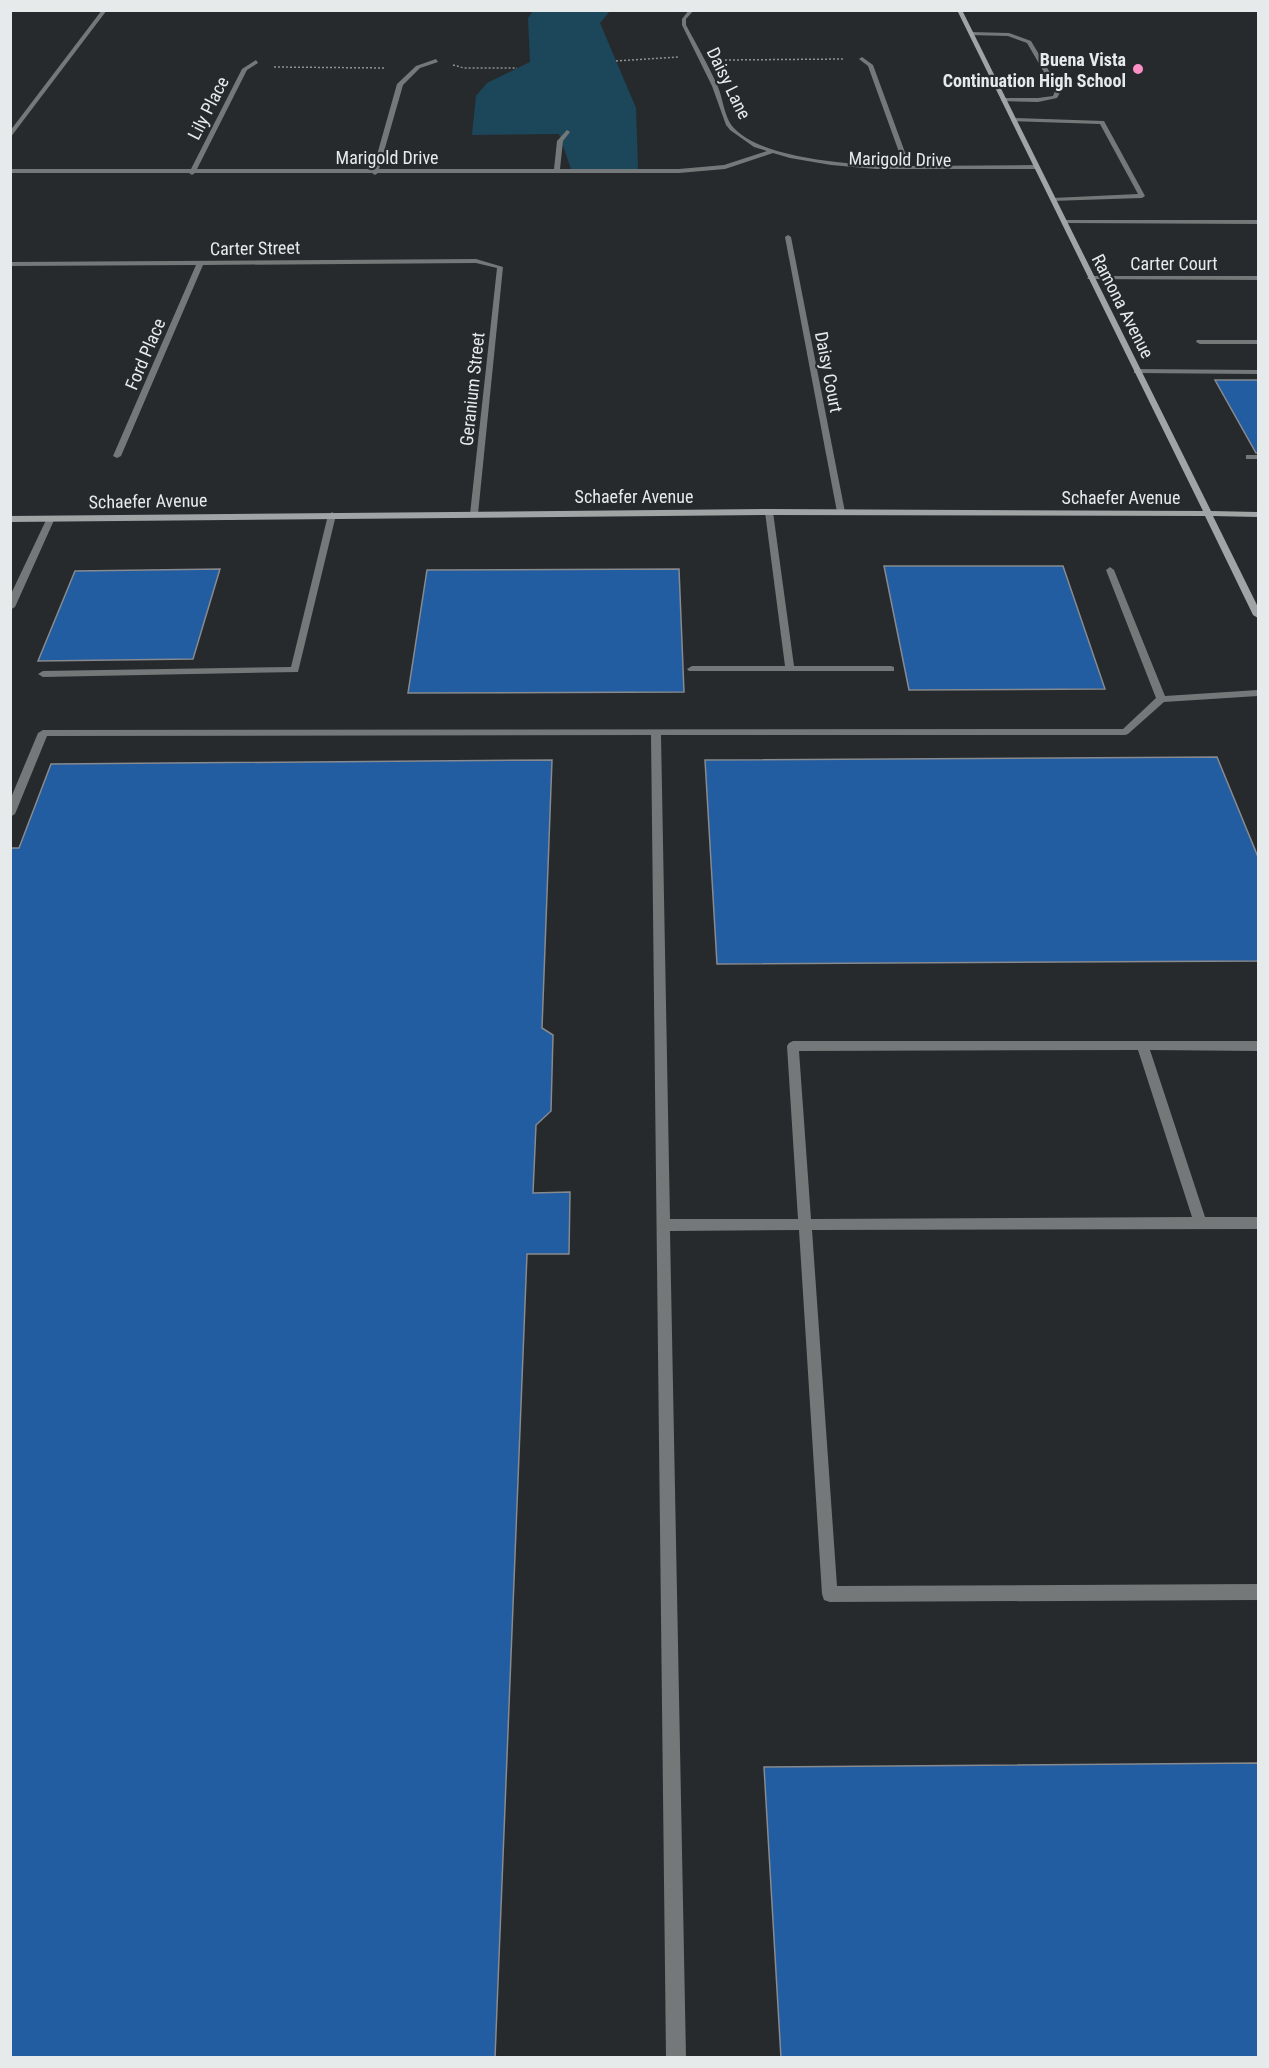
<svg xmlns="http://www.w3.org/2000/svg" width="1269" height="2068" viewBox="0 0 1269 2068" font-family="'Roboto Condensed',sans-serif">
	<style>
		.green { fill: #1c475b }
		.building { fill: #225ca1; stroke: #878a8e; stroke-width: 1.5 }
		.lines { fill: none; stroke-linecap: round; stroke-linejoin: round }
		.path { stroke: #8e9293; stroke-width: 1.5; stroke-dasharray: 2 2; stroke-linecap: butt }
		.lane { fill: #757878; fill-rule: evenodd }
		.street { fill: #757878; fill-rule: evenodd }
		.secondary { fill: #a0a4a5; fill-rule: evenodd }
		.poi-dot { fill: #fc8fc3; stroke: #262a2d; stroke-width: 2 }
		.labels { text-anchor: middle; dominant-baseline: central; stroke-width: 4.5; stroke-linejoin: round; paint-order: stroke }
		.far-poi-label { font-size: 18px; font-weight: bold; fill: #e7eaeb; stroke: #262a2d; text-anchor: end }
		.far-street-label { font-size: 18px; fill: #e7eaeb; stroke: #262a2d }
	</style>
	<rect width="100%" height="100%" fill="#262a2d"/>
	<!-- green -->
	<polygon class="green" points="533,11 610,11 600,23 636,108 638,169 571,169 559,134 472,135 476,96 487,83 530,62 528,18"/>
	<!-- building -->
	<g class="building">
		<polygon points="1215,380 1258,380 1258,453 1256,453"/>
		<polygon points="884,566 1063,566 1105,689 909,690"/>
		<polygon points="220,569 193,659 38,661 75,571"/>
		<polygon points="679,569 684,692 408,693 427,570"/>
		<polygon points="1217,757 1258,857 1258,961 717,964 705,760"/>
		<polygon points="552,760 542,1028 553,1035 551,1111 536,1125 533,1193 570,1192 569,1254 527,1254 495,2058 10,2058 10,848 19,848 51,764"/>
		<polygon points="1258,1763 1258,2058 781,2058 764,1767"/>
	</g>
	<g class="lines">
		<!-- path -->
		<g class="path">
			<polyline points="725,60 843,59"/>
			<polyline points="616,61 678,57"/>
			<polyline points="453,65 464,68 517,68"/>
			<polyline points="274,67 386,68"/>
		</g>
		<!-- lane -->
		<g class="lane">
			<polygon points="971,32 1009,33 1031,41 1061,91 1057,98 1038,102 1001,101 1003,98 1038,98 1053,96 1055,91 1027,43 1008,36 969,35"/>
			<polygon points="1013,118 1104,121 1145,196 1142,198 1051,201 1053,198 1138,194 1100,124 1011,121"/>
			<polygon points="1064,220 1258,220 1258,224 1062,223 1062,221"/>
			<polygon points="1197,340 1258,340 1258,344 1200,344 1196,342"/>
			<polygon points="1134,369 1258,370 1258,374 1137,373 1134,373"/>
			<rect x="1246" y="455" width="12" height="4"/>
			<polygon points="769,509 773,512 794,666 891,666 894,667 894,671 689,671 687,669 692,666 785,666 765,512"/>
			<polygon points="332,512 336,515 298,672 43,677 38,674 43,671 291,667 328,515"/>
			<polygon points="48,516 55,518 15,607 10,610 10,596"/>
			<path d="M1110 567 1114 570 1165 696 1258 690V696L1164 702 1128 734 1125 735H661L670 1219H798L787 1046 789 1043 793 1041H1258V1051L1150 1050 1205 1217H1258V1229L812 1230 837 1586 1258 1584V1600L830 1602 824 1600 822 1594 799 1230 670 1231 686 2058H666L651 735 47 736 15 814 10 817V800L38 733 43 730 1123 729 1156 698 1106 570ZM1138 1050 1192 1217 811 1219 799 1051Z"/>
		</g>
		<!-- street -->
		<g class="street">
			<polygon points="102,10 107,10 10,138 10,131"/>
			<path d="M689 10H694L686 19V25C697 46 709 66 718 87 723 99 724 115 732 126 761 161 861 165 904 166L868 66 859 59 862 57 873 65 910 166 1036 165 1039 167 1036 169H876L831 165 790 158 773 153 725 169 679 173H378L375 175 372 173H195L192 175 189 173H10V169H191L242 69 256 60 258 63 247 70 197 169H373L397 84 416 66 436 59 438 62 420 68 403 85 379 169H554L557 141 567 130 570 132 563 141 560 169H679L724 165 767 151 754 147 730 130 726 125 712 86 682 25V19Z"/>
			<polygon points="788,235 791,237 845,512 841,515 837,512 785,237"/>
			<polygon points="476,259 503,267 478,514 474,517 470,514 497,268 476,263 203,265 121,456 117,458 113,456 196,265 10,266 10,262"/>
			<polygon points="1090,276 1258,276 1258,280 1088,279 1087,278"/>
		</g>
		<!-- secondary -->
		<polygon class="secondary" points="957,10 962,10 1211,511 1258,512 1258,517 1213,516 1258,607 1258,618 1253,615 1205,516 769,515 10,522 10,516 769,509 1203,511"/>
	</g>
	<!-- markers -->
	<circle class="poi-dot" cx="1138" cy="69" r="6"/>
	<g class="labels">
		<!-- far-poi labels -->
		<g class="far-poi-label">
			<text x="1126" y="59">Buena Vista<tspan x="1126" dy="21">Continuation High School</tspan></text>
		</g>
		<!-- far-street labels -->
		<g class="far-street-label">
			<text transform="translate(729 83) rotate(64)">Daisy Lane</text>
			<text transform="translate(208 108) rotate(-63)">Lily Place</text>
			<text x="387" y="157">Marigold Drive</text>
			<text transform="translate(900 159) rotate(1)">Marigold Drive</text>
			<text transform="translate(255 248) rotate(-1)">Carter Street</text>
			<text x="1174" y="263">Carter Court</text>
			<text transform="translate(1123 306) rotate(63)">Ramona Avenue</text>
			<text transform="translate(145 354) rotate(-67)">Ford Place</text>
			<text transform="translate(829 372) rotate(79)">Daisy Court</text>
			<text transform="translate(472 389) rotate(-84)">Geranium Street</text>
			<text x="634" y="496">Schaefer Avenue</text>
			<text x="1121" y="497">Schaefer Avenue</text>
			<text transform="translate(148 501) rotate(-1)">Schaefer Avenue</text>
		</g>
	</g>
	<!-- border -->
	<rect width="1269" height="2068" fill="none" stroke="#e7eaeb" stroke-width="24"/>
</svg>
